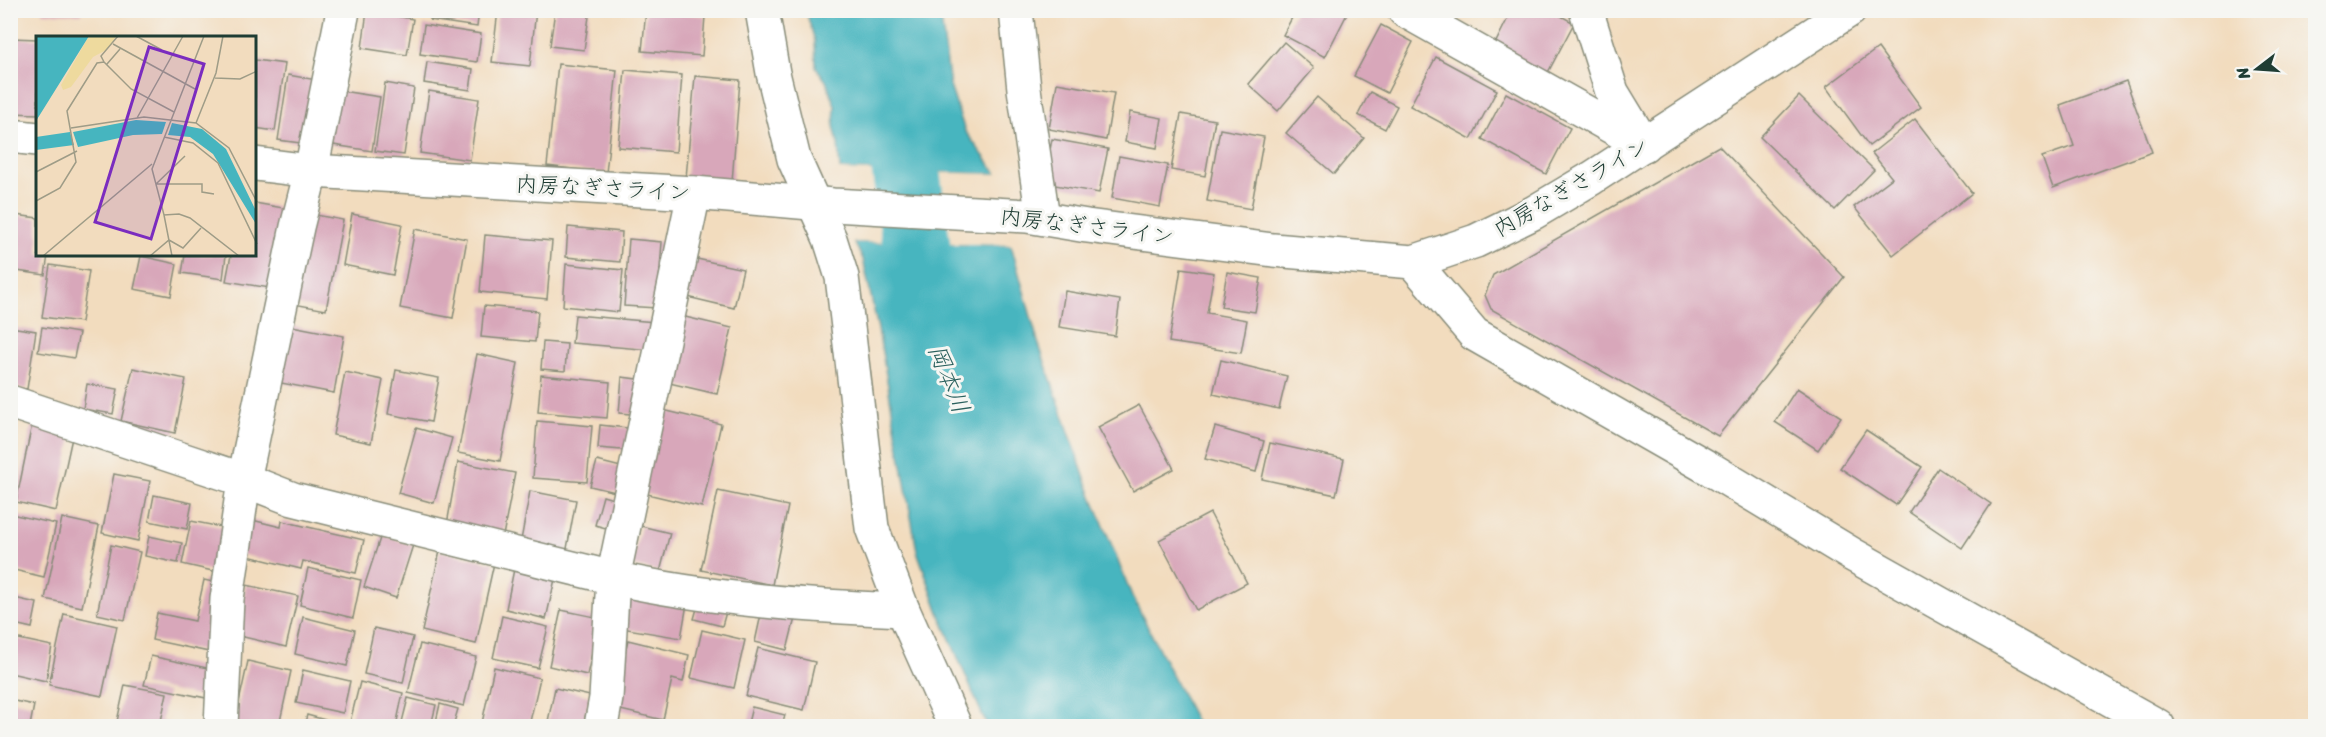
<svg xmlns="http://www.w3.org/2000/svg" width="2326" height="737" viewBox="0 0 2326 737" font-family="Sriracha,'Klee One',sans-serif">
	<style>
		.water { fill: #46b5bf; stroke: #32797a; stroke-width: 1.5 }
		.pier { fill: #f2dcbe }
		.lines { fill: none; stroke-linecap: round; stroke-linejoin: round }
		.river { stroke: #46b5bf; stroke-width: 68 }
		.building { fill: #d8a7ba }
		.minor-casing { stroke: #888c79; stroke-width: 36 }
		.highway-casing { stroke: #888c79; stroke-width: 36 }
		.minor { stroke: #fff; stroke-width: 33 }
		.highway { stroke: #fff; stroke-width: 33 }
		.labels { text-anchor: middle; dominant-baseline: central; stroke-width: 6; stroke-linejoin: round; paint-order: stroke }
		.street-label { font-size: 22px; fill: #1f3d34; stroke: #f6f6f2 }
		.water-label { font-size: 24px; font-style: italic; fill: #2b615e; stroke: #f6f6f2 }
		.inset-road { fill: none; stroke: #9e9c87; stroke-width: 1.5 }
		.view { fill: #7b2cbf; fill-opacity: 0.15; stroke: #7b2cbf; stroke-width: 3 }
		.inset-edge { fill: none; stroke: #1f3d34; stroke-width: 3 }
	</style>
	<rect width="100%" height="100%" fill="#f6f6f2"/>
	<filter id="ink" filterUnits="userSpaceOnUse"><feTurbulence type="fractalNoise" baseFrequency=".0167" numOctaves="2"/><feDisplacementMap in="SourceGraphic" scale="12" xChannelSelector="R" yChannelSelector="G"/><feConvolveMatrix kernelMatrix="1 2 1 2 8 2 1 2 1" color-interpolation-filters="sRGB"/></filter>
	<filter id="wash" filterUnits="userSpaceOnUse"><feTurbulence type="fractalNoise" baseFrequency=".008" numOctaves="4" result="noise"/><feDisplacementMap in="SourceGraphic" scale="24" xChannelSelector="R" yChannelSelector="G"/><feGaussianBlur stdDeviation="1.35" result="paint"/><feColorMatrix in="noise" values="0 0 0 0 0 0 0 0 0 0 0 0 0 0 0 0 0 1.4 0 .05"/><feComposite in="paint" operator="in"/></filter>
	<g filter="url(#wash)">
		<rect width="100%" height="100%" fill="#f2dcbe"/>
		<!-- water -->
		<g class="water">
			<polygon points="806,11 940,11 950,86 965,131 997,174 840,170 838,142 834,126 835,106 826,81 816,67 815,41"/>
			<polygon points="854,242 1011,245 1038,342 1084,476 1132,596 1198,726 987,726 941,618 917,551 878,329 863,259"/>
		</g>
		<!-- pier -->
		<g class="pier">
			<polygon points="837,170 1000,174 997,177 840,173"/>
			<polygon points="854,239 1011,242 1014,245 851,242"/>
		</g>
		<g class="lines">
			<!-- river -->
			<polyline class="river" points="883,10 928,327 931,335"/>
		</g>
		<g id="blocks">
			<!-- building -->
			<g class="building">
				<polygon points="42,10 82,10 82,14 42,13"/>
				<polygon points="431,10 479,10 477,27 430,20"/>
				<polygon points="498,10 536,10 530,66 492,62"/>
				<polygon points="555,10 590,10 584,50 550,46"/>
				<polygon points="646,10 705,16 702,56 642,51"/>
				<polygon points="1296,10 1341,10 1347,14 1325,57 1283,35"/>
				<polygon points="1512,10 1550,10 1574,23 1545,78 1492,50"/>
				<polygon points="367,11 413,19 407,55 362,48"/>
				<polygon points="424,25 481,34 477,62 420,54"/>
				<polygon points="1381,25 1413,42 1387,93 1354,76"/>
				<polygon points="10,38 38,39 38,114 10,113"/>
				<polygon points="1284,42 1314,68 1278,111 1248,84"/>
				<polygon points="1878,48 1921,107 1869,146 1826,87"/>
				<polygon points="1436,57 1497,90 1471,139 1410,106"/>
				<polygon points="255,60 285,64 275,131 255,128"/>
				<polygon points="427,62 473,69 470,90 424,83"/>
				<polygon points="558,64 617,70 606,173 547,166"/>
				<polygon points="625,70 682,75 676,152 618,147"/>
				<polygon points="288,75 317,80 308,144 278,140"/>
				<polygon points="695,76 740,80 732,182 686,178"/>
				<polygon points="2126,81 2152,152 2053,188 2042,157 2074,146 2060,105"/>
				<polygon points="385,83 414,88 404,155 375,151"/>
				<polygon points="1057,83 1114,93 1106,140 1049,129"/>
				<polygon points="335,90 380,97 372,151 327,144"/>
				<polygon points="429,91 479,99 470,160 420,153"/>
				<polygon points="1370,92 1397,106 1385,129 1358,115"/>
				<polygon points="1506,93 1570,128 1546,174 1482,139"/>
				<polygon points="1799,96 1874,170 1835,210 1760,137"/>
				<polygon points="1317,97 1364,138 1334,174 1286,133"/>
				<polygon points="1130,112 1162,118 1157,148 1125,142"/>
				<polygon points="1181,114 1215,120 1205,176 1171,170"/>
				<polygon points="1915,119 1972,193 1893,255 1854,207 1892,178 1872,153"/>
				<polygon points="1220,129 1264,137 1251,209 1207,201"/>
				<polygon points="1052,139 1108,149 1099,193 1044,183"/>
				<polygon points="1719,146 1844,277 1718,436 1491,309 1485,295 1493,275"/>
				<polygon points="1119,156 1168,165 1160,207 1112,198"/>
				<polygon points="255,203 289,209 276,289 226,281 231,255 255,255"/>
				<polygon points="305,213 343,220 326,310 288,303"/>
				<polygon points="352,214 402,224 393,275 343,265"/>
				<polygon points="15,215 38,218 38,255 48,255 45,275 10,270 10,245"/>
				<polygon points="568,227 622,232 620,262 566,257"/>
				<polygon points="415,229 467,239 453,318 400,308"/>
				<polygon points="485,235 552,241 547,299 480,292"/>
				<polygon points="629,239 662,242 657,308 624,306"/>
				<polygon points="185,255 226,255 223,279 182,273"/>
				<polygon points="141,256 177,264 171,296 134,289"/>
				<polygon points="688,257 743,269 734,308 679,295"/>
				<polygon points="566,264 623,270 619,312 563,306"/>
				<polygon points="50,265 89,271 81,322 42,317"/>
				<polygon points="1181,268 1214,273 1207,313 1247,320 1241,353 1169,342"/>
				<polygon points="1227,272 1261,278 1255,312 1221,307"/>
				<polygon points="1065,291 1120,300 1115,336 1059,327"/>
				<polygon points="484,306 538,311 535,342 481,337"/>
				<polygon points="575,315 655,322 652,350 572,343"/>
				<polygon points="681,316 732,328 717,394 665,382"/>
				<polygon points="292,326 344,336 334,393 281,383"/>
				<polygon points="10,327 36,331 27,389 10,387"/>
				<polygon points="42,327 79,333 74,358 38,352"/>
				<polygon points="543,342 567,344 565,371 541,369"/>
				<polygon points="477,354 518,363 500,461 458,453"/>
				<polygon points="1221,360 1287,376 1279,409 1213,394"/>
				<polygon points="133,368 186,379 175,433 121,421"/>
				<polygon points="396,370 439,378 431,422 388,414"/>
				<polygon points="345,372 383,380 371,443 333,435"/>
				<polygon points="541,375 610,382 607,418 538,412"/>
				<polygon points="622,377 644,380 642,415 619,413"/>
				<polygon points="87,384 118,389 113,414 83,409"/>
				<polygon points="1797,388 1841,417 1818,450 1775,422"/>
				<polygon points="1139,405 1174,469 1133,491 1098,427"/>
				<polygon points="663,410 721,424 702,507 643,493"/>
				<polygon points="537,421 592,426 587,482 533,478"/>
				<polygon points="32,424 73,433 56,511 16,502"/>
				<polygon points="600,425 636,429 634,451 598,448"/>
				<polygon points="1215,427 1264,441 1256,472 1205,459"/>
				<polygon points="416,428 452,438 434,503 398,493"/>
				<polygon points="1866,430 1922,467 1896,505 1840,468"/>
				<polygon points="1270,443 1344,459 1336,495 1262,479"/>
				<polygon points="597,461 629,469 624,494 590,486"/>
				<polygon points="458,462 515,473 502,541 446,530"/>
				<polygon points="1938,468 1991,504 1962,548 1909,512"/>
				<polygon points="114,474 150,481 138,541 102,533"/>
				<polygon points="530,491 576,500 566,554 520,546"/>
				<polygon points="718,491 788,506 772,585 701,570"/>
				<polygon points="154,495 192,503 187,529 149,521"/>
				<polygon points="603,496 620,501 613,530 595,525"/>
				<polygon points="1210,513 1247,583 1196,610 1159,540"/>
				<polygon points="11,514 56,524 44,577 10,569"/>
				<polygon points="62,518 99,526 82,607 45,599"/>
				<polygon points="248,519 281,527 282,521 364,540 356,573 303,561 301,569 240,554"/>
				<polygon points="191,521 226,528 217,572 182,564"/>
				<polygon points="641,526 670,533 660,572 632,565"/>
				<polygon points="381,535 413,545 396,598 364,587"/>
				<polygon points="149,536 182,543 178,563 145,556"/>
				<polygon points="111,545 140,552 125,620 97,614"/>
				<polygon points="440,551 494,563 476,644 422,631"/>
				<polygon points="308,568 361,580 353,618 300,605"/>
				<polygon points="514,569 555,579 546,619 506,609"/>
				<polygon points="204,580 222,584 209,652 152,640 157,613 195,621"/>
				<polygon points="246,585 298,596 286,647 235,635"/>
				<polygon points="627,594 687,604 681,638 621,628"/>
				<polygon points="10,597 37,603 32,628 10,623"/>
				<polygon points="700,598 728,605 722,626 694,619"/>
				<polygon points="561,610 600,618 587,675 549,666"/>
				<polygon points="762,610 795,618 787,650 755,642"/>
				<polygon points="64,614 117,626 102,696 49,685"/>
				<polygon points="502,616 548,627 538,668 493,658"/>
				<polygon points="303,617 355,630 347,666 295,654"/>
				<polygon points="374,628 413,637 403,683 364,674"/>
				<polygon points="702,630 745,640 734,688 691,678"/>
				<polygon points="10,637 52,646 46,681 10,673"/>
				<polygon points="628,640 689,655 683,682 672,679 663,720 612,708"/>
				<polygon points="420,644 476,657 464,706 408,693"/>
				<polygon points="758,648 815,662 804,710 746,696"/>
				<polygon points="151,656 212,669 206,698 144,685"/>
				<polygon points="248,661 291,671 279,726 234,725"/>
				<polygon points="494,667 540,678 529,726 497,726 482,723"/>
				<polygon points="303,670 350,681 343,713 296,703"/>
				<polygon points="360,682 403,693 396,726 349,726"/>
				<polygon points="125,685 167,693 161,721 176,725 176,726 116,726"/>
				<polygon points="555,688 590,696 583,726 547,726"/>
				<polygon points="408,698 436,705 431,726 401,726"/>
				<polygon points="10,700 34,705 30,726 10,726"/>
				<polygon points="440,704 458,709 453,726 435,726"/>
				<polygon points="752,707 785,715 782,726 762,726 748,723"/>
				<polygon points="307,715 347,726 304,726"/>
			</g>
		</g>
	</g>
	<g filter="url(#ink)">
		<use href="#blocks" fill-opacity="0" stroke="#888c79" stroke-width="1.5"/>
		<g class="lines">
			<!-- minor casing -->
			<g class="minor-casing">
				<g id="minor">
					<polyline points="762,10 773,73 794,159 830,239 842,277 872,528 903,610 955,726"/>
					<polyline points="1016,10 1024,89 1043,218"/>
					<polyline points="1404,10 1644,145"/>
					<polyline points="1586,10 1612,92 1643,143"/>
					<polyline points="1413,262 1474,334 1712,470 1853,555 2158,726"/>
					<path d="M10 402 244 480 293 499 613 578C708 599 806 606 903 610"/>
					<polyline points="221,726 227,599 244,480 297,227 311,171 343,11"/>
					<polyline points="601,726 606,698 613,578 694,193"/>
				</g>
			</g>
			<!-- highway casing -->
			<g class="highway-casing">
				<g id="highway">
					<polyline points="10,136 38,139"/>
					<polyline points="255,164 311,171 694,193 833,205 1027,216 1087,226 1273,250 1413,262 1476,241 1533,213 1592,178 1850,10"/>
				</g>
			</g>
			<!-- minor -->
			<use href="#minor" class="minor"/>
			<!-- highway -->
			<use href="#highway" class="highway"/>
		</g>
	</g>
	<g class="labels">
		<!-- street labels -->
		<g class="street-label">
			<text transform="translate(1571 187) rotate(-30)">内房なぎさライン</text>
			<text transform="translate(603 188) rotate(3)">内房なぎさライン</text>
			<text transform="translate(1087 226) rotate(7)">内房なぎさライン</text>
		</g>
		<!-- water labels -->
		<g class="water-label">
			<text transform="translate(949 379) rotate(68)">岡本川</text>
		</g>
	</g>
	<!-- overview -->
	<g transform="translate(36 36)">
		<rect width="220" height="220" fill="#f2dcbe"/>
		<path d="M53 0H80L72 13 57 21 35 51 27 54 25 49Z" fill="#eeda9e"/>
		<path d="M0 0H53L0 85ZM100 84 130 86 126 98 97 99 42 111 37 96ZM136 87 166 93 190 113 220 175V188L177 118 154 101 132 99ZM34 96 38 109 0 114V101Z" fill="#46b5bf"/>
		<path class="inset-road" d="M100 0 126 14M168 0 116 133 128 179 143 178 154 182 203 220M77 8 159 53M68 26 65 20 82 0M71 28 84 13M179 42 204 43 221 35M101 82 147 0M160 87 180 37 187 0M35 92 108 81 160 87 193 112 221 166M128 101 157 107 182 127 221 208M0 136 41 115M120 148H166V156L178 158M120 148 149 120M0 165 24 152 40 126 31 75 61 27 68 26 95 53 138 76M128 179 136 220M7 220 116 128M114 220 133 204 147 212 165 192"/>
		<path class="view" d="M113 11 168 28 115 203 59 186Z"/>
		<rect width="220" height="220" class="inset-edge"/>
	</g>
	<!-- margin -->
	<rect width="2326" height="737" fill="none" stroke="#f6f6f2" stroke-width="36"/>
	<!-- north arrow -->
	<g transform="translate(2257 69) rotate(253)" stroke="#f6f6f2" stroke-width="4.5" paint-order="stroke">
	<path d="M0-4.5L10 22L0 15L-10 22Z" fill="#1f3d34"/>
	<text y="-9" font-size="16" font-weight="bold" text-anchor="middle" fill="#1f3d34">N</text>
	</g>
</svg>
